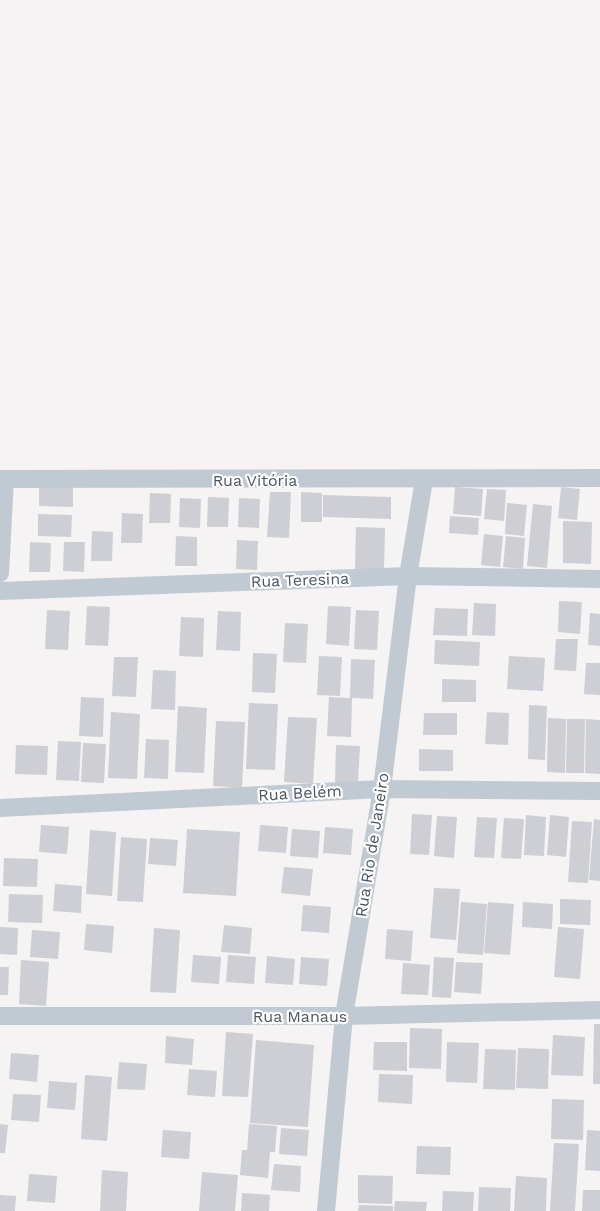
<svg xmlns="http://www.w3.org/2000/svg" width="600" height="1211" viewBox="0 0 600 1211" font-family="'Work Sans',sans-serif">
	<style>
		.building { fill: #cdcfd5 }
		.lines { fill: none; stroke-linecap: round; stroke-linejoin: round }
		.minor { stroke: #c1cad2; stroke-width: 18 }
		.labels { text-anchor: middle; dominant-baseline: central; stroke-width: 4.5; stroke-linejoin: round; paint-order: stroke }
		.street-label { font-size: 16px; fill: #4a5661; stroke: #fff }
	</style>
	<rect width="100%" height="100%" fill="#f5f3f3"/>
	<!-- building -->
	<g class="building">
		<polygon points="39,484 73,484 73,507 39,506"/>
		<polygon points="455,487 483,489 481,516 453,514"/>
		<polygon points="561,487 580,489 577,520 558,518"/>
		<polygon points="487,489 506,490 504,521 484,519"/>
		<polygon points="270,492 291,492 289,538 267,537"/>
		<polygon points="301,492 322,493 322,522 301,522"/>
		<polygon points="150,493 171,494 170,523 149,523"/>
		<polygon points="323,495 391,497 391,519 323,517"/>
		<polygon points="208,497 229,498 228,527 207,527"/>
		<polygon points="180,498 201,499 200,528 179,527"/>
		<polygon points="239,498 260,499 259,528 238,527"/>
		<polygon points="507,503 527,505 524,536 505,534"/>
		<polygon points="533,504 552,506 547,568 527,566"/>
		<polygon points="122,513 143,514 142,543 121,543"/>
		<polygon points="38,514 72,515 71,537 38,536"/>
		<polygon points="450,516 479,518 478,535 449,533"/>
		<polygon points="563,521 592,522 591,564 563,563"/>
		<polygon points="356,527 385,528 384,570 355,570"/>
		<polygon points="92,531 113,532 112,561 91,561"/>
		<polygon points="484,534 503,536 500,567 481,565"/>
		<polygon points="176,536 197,537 197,566 175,566"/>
		<polygon points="506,536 525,538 523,569 503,567"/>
		<polygon points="237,540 258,541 257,570 236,569"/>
		<polygon points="30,542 51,543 50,572 29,572"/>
		<polygon points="64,542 85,542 84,572 63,571"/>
		<polygon points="559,601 582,602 580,634 558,632"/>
		<polygon points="474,603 496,604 495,636 472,635"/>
		<polygon points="87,606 110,607 108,646 85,645"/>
		<polygon points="328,606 351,607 349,646 326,644"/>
		<polygon points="435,608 468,609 467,636 433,635"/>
		<polygon points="47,610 70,611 68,650 45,649"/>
		<polygon points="356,610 379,611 377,650 354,649"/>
		<polygon points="218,611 241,612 240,651 216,650"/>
		<polygon points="590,613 600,614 600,646 588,645"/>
		<polygon points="181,617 204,618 203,657 179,656"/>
		<polygon points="285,623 308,624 306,663 283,662"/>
		<polygon points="556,639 578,639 576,671 554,670"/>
		<polygon points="435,640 480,642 479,666 434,664"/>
		<polygon points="253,653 277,654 275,693 252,692"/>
		<polygon points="319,656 342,657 340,696 317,695"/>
		<polygon points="509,656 545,658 543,691 507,689"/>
		<polygon points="114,657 138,657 136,697 112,696"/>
		<polygon points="351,659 375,660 373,699 352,698 351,737 327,736 329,697 350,698"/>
		<polygon points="586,663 600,663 600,695 584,694"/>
		<polygon points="153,670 176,671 175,710 151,709"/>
		<polygon points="442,679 476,680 476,702 442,702"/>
		<polygon points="81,697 104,698 103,737 79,736"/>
		<polygon points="249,703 278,704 275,770 246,769"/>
		<polygon points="529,705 547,706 545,760 528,759"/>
		<polygon points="178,706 207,708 204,773 175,772"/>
		<polygon points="111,712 140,714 137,779 108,778"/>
		<polygon points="487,712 509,713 508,745 485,744"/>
		<polygon points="424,713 457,713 457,735 423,735"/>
		<polygon points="288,717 317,718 313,784 284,782"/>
		<polygon points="548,718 566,719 565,773 547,772"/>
		<polygon points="567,719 585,719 584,773 566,773"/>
		<polygon points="586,719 600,720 600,774 585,773"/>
		<polygon points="216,721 245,722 242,788 213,786"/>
		<polygon points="146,739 169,740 168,779 144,778"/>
		<polygon points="58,741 81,742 79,781 56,780"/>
		<polygon points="83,743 106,744 104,783 81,782"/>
		<polygon points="16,745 48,746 47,775 15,774"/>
		<polygon points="336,745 360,746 358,785 335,784"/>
		<polygon points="419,749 453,750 453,771 419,771"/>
		<polygon points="412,814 432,815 429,855 410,854"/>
		<polygon points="526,815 546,817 544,856 524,855"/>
		<polygon points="550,815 569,817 566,857 547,855"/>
		<polygon points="437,816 457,817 454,858 434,856"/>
		<polygon points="477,817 497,818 494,858 474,857"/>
		<polygon points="504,818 524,819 521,859 501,858"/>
		<polygon points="594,819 600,820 600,881 589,880"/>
		<polygon points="572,821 592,822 588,883 568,882"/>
		<polygon points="41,825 69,827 67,854 39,852"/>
		<polygon points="260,825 288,827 286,853 258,851"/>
		<polygon points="325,827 353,829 351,855 323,853"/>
		<polygon points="187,829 240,832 236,896 183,893"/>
		<polygon points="292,829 320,831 318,858 290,856"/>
		<polygon points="90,830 116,832 112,896 86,894"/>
		<polygon points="121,837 147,839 143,902 117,901"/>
		<polygon points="150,838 178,840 176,866 148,864"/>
		<polygon points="4,858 38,859 37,887 3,886"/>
		<polygon points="284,867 313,869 310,896 281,893"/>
		<polygon points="55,884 82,886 81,913 53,911"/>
		<polygon points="434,888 460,889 456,940 430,938"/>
		<polygon points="9,894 43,895 42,923 8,922"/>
		<polygon points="560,899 591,900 590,925 560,924"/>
		<polygon points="461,902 487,904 483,955 457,953"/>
		<polygon points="488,902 514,904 510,955 484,953"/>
		<polygon points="523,902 553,904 552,929 522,927"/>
		<polygon points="303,905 331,907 329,933 301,931"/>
		<polygon points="86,924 114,926 112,953 84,950"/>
		<polygon points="224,925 252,928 250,954 221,952"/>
		<polygon points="0,927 18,928 17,955 0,954"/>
		<polygon points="558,927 584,929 580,979 554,977"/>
		<polygon points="154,928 180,930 176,993 150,992"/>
		<polygon points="387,929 413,931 411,961 385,959"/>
		<polygon points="32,930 60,932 58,959 30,957"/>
		<polygon points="193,955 221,957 219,984 191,982"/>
		<polygon points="228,955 256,957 254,984 226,982"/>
		<polygon points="267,956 295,959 293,985 265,983"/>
		<polygon points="301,957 329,959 327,986 299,984"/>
		<polygon points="434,957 454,958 451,998 432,997"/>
		<polygon points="21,960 49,962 46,1006 19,1004"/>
		<polygon points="456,962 483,963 481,994 454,992"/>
		<polygon points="403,963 430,965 428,995 401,994"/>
		<polygon points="0,967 9,967 8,995 0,995"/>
		<polygon points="594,1024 600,1024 600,1084 593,1084"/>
		<polygon points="410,1028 442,1029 441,1069 409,1068"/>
		<polygon points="226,1032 253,1034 248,1097 222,1096"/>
		<polygon points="553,1035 585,1037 583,1076 551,1075"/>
		<polygon points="166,1036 194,1039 192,1065 165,1063"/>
		<polygon points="256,1040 314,1045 308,1127 250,1123"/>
		<polygon points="374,1042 407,1042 407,1071 373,1070"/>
		<polygon points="447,1042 479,1043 477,1083 446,1082"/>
		<polygon points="518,1048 549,1049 548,1089 516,1088"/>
		<polygon points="485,1049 516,1050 515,1090 483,1089"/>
		<polygon points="11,1053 39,1055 37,1082 9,1079"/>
		<polygon points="119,1062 147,1064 145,1090 117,1089"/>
		<polygon points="189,1069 217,1071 215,1097 187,1095"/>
		<polygon points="379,1074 413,1075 412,1104 378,1102"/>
		<polygon points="85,1075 112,1077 107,1141 81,1139"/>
		<polygon points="49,1081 77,1083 75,1110 47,1108"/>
		<polygon points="13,1094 41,1095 39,1122 11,1120"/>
		<polygon points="552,1099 584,1100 583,1140 551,1139"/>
		<polygon points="0,1124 8,1125 5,1153 0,1153"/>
		<polygon points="249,1124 277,1126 275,1152 270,1152 268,1178 240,1175 242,1150 247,1150"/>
		<polygon points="281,1128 309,1130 307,1156 279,1154"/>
		<polygon points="163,1130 191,1132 189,1159 161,1157"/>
		<polygon points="587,1130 600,1131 600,1171 585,1170"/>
		<polygon points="554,1143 579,1144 575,1211 550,1211"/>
		<polygon points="417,1146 451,1147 450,1175 416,1174"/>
		<polygon points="274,1164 301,1166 300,1192 271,1190"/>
		<polygon points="102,1170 128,1172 126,1211 100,1211"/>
		<polygon points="202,1172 238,1175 235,1211 199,1211"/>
		<polygon points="29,1174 57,1176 55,1203 27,1201"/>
		<polygon points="358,1175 393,1176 392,1204 358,1203"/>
		<polygon points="516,1176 547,1178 546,1211 514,1211"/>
		<polygon points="479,1187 511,1188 510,1211 478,1211"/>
		<polygon points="583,1190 600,1190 600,1211 582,1211"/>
		<polygon points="443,1191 474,1192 473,1211 442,1211"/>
		<polygon points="242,1193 270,1195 269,1211 241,1211"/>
		<polygon points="0,1195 16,1196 15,1211 0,1211"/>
		<polygon points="395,1201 427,1202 426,1211 394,1211"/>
		<polygon points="359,1205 393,1206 393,1211 358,1211"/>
	</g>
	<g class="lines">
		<!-- minor -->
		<g class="minor">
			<polyline points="0,479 600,478"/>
			<polyline points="0,573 5,479"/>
			<polyline points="0,591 408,576 600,579"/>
			<polyline points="0,808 382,789 600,791"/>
			<polyline points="0,1016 344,1016 600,1010"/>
			<polyline points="326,1211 344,1016 382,789 408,576 424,480"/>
		</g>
	</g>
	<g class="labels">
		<!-- street labels -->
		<g class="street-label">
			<text x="255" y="480">Rua Vitória</text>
			<text transform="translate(300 580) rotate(-2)">Rua Teresina</text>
			<text transform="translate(300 793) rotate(-3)">Rua Belém</text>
			<text transform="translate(372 845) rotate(-81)">Rua Rio de Janeiro</text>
			<text x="300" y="1016">Rua Manaus</text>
		</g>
	</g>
</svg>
